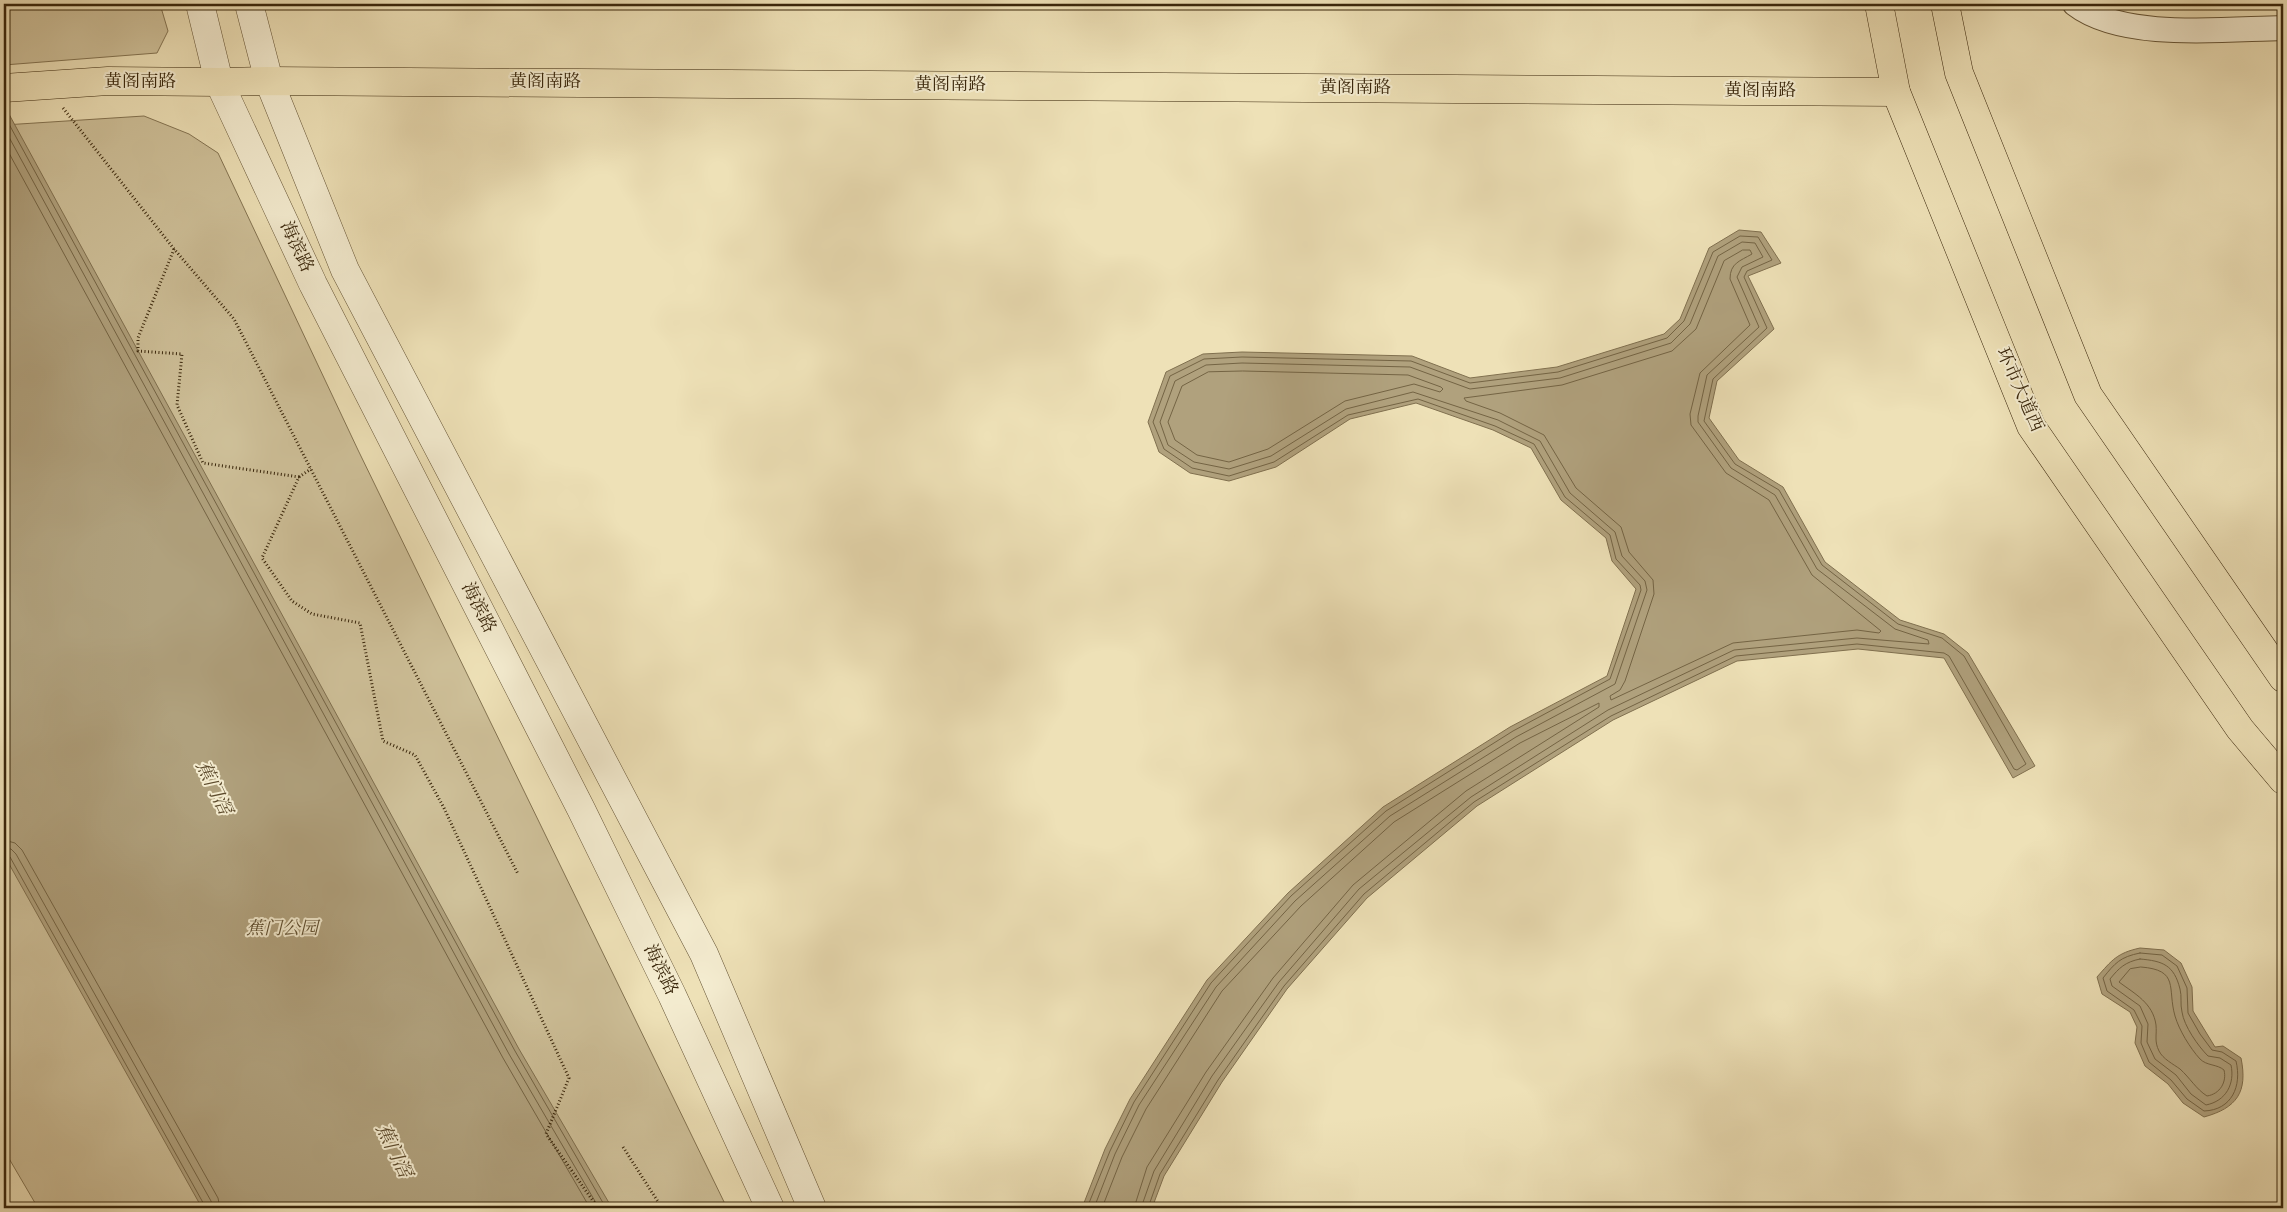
<svg xmlns="http://www.w3.org/2000/svg" width="2287" height="1212" viewBox="0 0 2287 1212" font-family="Vollkorn,'Noto Serif SC',serif">
	<style>
		.green { fill: #cfc19a; stroke: #847452 }
		.water { fill: #b0a17d; stroke: #80704f }
		.lines { fill: none; stroke-linecap: round; stroke-linejoin: round }
		.shore { stroke: #746444; stroke-width: 1 }
		.minor-casing { stroke: #665536; stroke-width: 26 }
		.tertiary-casing { stroke: #665536; stroke-width: 29 }
		.primary-casing { stroke: #39260b; stroke-width: 29 }
		.path { stroke: #39260b; stroke-width: 3; stroke-dasharray: 1 2.5; stroke-linecap: butt }
		.minor { stroke: #f4ecd0; stroke-width: 24 }
		.tertiary { stroke: #f4ecd0; stroke-width: 28 }
		.primary { stroke: #eee1b7; stroke-width: 28 }
		.labels { text-anchor: middle; dominant-baseline: central; stroke-width: 4; stroke-linejoin: round; paint-order: stroke }
		.street-label { font-size: 18px; fill: #39260b; stroke: #f4ecd0 }
		.park-label { font-size: 18px; font-style: italic; fill: #5e4d2f; stroke: #f4ecd0 }
		.water-label { font-size: 19px; font-style: italic; fill: #5d4b2d; stroke: #f4ecd0 }
	</style>
	<rect width="100%" height="100%" fill="#eee1b7"/>
	<filter id="stains"><feTurbulence type="fractalNoise" baseFrequency=".004" numOctaves="4"/><feColorMatrix values="0 0 0 0 .2 0 0 0 0 .09 0 0 0 0 .02 0 0 0 .5 -.17"/></filter>
	<radialGradient id="worn" r=".72"><stop offset=".6" stop-color="#630" stop-opacity="0"/><stop offset="1" stop-color="#630" stop-opacity=".3"/></radialGradient>
	<!-- green -->
	<g class="green">
		<polygon points="4,4 160,4 168,31 157,53 4,65"/>
		<polygon points="144,116 189,134 218,153 358,450 727,1208 38,1208 4,1150 4,125"/>
	</g>
	<!-- water -->
	<g class="water">
		<polygon points="4,105 519,1049 612,1208 202,1208 4,855"/>
		<polygon points="1739,230 1761,232 1781,263 1748,276 1774,329 1717,381 1709,418 1739,460 1783,487 1825,562 1900,620 1944,634 1968,653 2035,766 2013,778 1944,658 1858,649 1737,661 1613,720 1477,806 1367,898 1287,989 1222,1082 1164,1176 1152,1208 1082,1208 1105,1149 1130,1099 1207,980 1288,893 1383,807 1510,727 1607,676 1636,589 1612,561 1606,538 1561,500 1531,448 1493,430 1416,403 1350,419 1276,467 1229,481 1190,473 1159,452 1148,422 1166,372 1203,354 1242,352 1412,356 1470,378 1557,367 1664,334 1680,319 1709,248"/>
		<path d="M2140 948 2164 950 2181 963 2192 987 2193 1011 2215 1047 2223 1046 2241 1058C2248 1092 2237 1108 2204 1117L2183 1103 2168 1084 2145 1066 2135 1043 2137 1027 2130 1012 2102 994 2097 977C2112 960 2117 953 2140 948Z"/>
	</g>
	<g class="lines">
		<!-- shore -->
		<g class="shore">
			<polyline points="4,115 515,1051 606,1208"/>
			<polyline points="4,128 509,1054 599,1208"/>
			<polyline points="4,144 503,1058 590,1208"/>
			<path d="M1743 250H1750L1752 254C1740 261 1730 263 1730 279L1750 325 1700 373 1690 414 1691 425 1726 473 1769 500 1812 575 1881 631 1879 633 1857 630 1733 643 1611 700 1610 696 1620 690 1625 681 1654 594 1653 580 1629 552 1621 527 1576 488 1544 435 1500 413 1466 401 1464 398 1562 385 1672 351 1696 329 1724 261Z"/>
			<polygon points="1243,371 1408,375 1441,387 1443,389 1440,392 1414,384 1345,401 1268,449 1229,462 1197,455 1175,440 1168,422 1182,386 1208,372"/>
			<polyline points="4,840 15,843 22,850 218,1198 220,1208"/>
			<polyline points="4,848 11,849 16,854 211,1201 213,1208"/>
			<polyline points="4,854 10,857 206,1208"/>
			<path d="M2140 953 2162 955 2177 966 2187 988 2188 1013 2200 1034 2212 1050 2222 1052 2236 1061C2242 1086 2232 1110 2204 1111L2187 1099 2171 1080 2149 1062 2141 1043 2142 1026 2134 1010 2107 991 2103 978C2115 963 2120 957 2140 953Z"/>
			<path d="M2140 959C2163 961 2174 965 2180 989 2182 996 2180 1004 2182 1012 2184 1026 2198 1046 2208 1056L2220 1058 2231 1065C2235 1084 2226 1101 2206 1105L2191 1094 2176 1075 2155 1059 2147 1042 2148 1024 2140 1006 2112 986 2110 979C2119 968 2125 962 2140 959Z"/>
			<path d="M2141 967C2180 970 2167 988 2175 1016 2179 1030 2190 1048 2200 1059 2207 1066 2217 1064 2224 1070 2227 1082 2220 1094 2207 1096 2196 1089 2190 1078 2180 1069 2173 1064 2163 1059 2159 1051 2154 1041 2157 1035 2156 1025 2153 1003 2135 994 2119 982L2130 969Z"/>
			<polyline points="1087,1208 1110,1151 1134,1102 1211,983 1291,896 1386,811 1513,731 1610,679 1641,590 1640,585 1616,559 1610,535 1565,497 1534,444 1495,426 1418,399 1348,415 1274,462 1229,476 1192,468 1164,449 1153,422 1170,376 1204,359 1242,357 1411,361 1470,383 1558,372 1667,338 1684,321 1713,252 1740,236 1758,237 1772,260 1747,271 1744,277 1767,328 1713,379 1704,421 1735,464 1779,490 1822,565 1898,624 1942,638 1964,656 2026,764 2017,770 2014,769 1949,656 1944,653 1857,644 1736,656 1611,716 1474,802 1364,894 1284,986 1218,1080 1160,1174 1148,1208"/>
			<polyline points="1094,1208 1115,1154 1139,1105 1216,987 1295,901 1390,816 1516,737 1615,684 1647,590 1645,581 1622,556 1615,532 1570,493 1540,441 1498,420 1413,392 1346,409 1271,456 1229,469 1194,462 1168,445 1160,422 1175,381 1206,365 1242,363 1410,367 1470,389 1560,378 1671,343 1690,324 1718,256 1742,242 1755,243 1763,257 1742,267 1737,277 1759,327 1707,375 1698,416 1698,422 1731,468 1775,495 1817,569 1895,629 1928,640 1929,644 1857,638 1734,650 1608,710 1471,797 1359,889 1279,982 1212,1076 1154,1171 1141,1208"/>
			<polyline points="1102,1208 1122,1157 1146,1109 1222,991 1301,906 1394,822 1520,743 1599,703 1599,707 1466,791 1353,885 1273,978 1206,1072 1147,1167 1134,1208"/>
		</g>
		<!-- minor casing -->
		<g class="minor-casing">
			<path id="minor" d="M2075 4C2123 41 2225 29 2283 28"/>
		</g>
		<!-- tertiary casing -->
		<g class="tertiary-casing">
			<g id="tertiary">
				<polyline points="200,4 219,82 313,284 581,809 672,995 770,1208"/>
				<polyline points="249,4 269,81 345,270 704,954 812,1208"/>
			</g>
		</g>
		<!-- primary casing -->
		<g class="primary-casing">
			<g id="primary">
				<polyline points="1879,4 1896,92 2031,426 2240,729 2283,780"/>
				<polyline points="1945,4 1959,73 2088,395 2283,678"/>
				<polyline points="4,88 108,81 219,82 269,81 1896,92"/>
			</g>
		</g>
		<!-- path -->
		<g class="path">
			<polyline points="63,108 174,249 234,319 518,874"/>
			<polyline points="174,249 138,338 138,351 182,354 177,405 203,463 299,477 262,558 292,601 312,614 360,623 383,741 415,755 444,808 569,1078 546,1134 598,1208"/>
			<polyline points="299,477 311,469"/>
			<polyline points="623,1147 662,1208"/>
		</g>
		<!-- minor -->
		<use href="#minor" class="minor"/>
		<!-- tertiary -->
		<use href="#tertiary" class="tertiary"/>
		<!-- primary -->
		<use href="#primary" class="primary"/>
	</g>
	<g class="labels">
		<!-- street labels -->
		<g class="street-label">
			<text x="140" y="82">黄阁南路</text>
			<text x="545" y="82">黄阁南路</text>
			<text x="950" y="85">黄阁南路</text>
			<text x="1355" y="88">黄阁南路</text>
			<text x="1760" y="91">黄阁南路</text>
			<text transform="translate(296 247) rotate(65)">海滨路</text>
			<text transform="translate(2019 390) rotate(66)">环市大道西</text>
			<text transform="translate(478 608) rotate(63)">海滨路</text>
			<text transform="translate(660 970) rotate(64)">海滨路</text>
		</g>
		<!-- park labels -->
		<g class="park-label">
			<text x="282" y="929">蕉门公园</text>
		</g>
		<!-- water labels -->
		<g class="water-label">
			<text transform="translate(213 788) rotate(64)">蕉门滘</text>
			<text transform="translate(393 1151) rotate(64)">蕉门滘</text>
		</g>
	</g>
	<!-- margin -->
	<rect width="2287" height="1212" fill="none" stroke="#eee1b7" stroke-width="20"/>
	<rect x="5" y="5" width="2277" height="1202" fill="none" stroke="#39260b" stroke-width="2.5"/>
	<rect x="10" y="10" width="2267" height="1192" fill="none" stroke="#39260b"/>
	<rect width="100%" height="100%" filter="url(#stains)"/>
	<rect width="100%" height="100%" fill="url(#worn)"/>
</svg>
